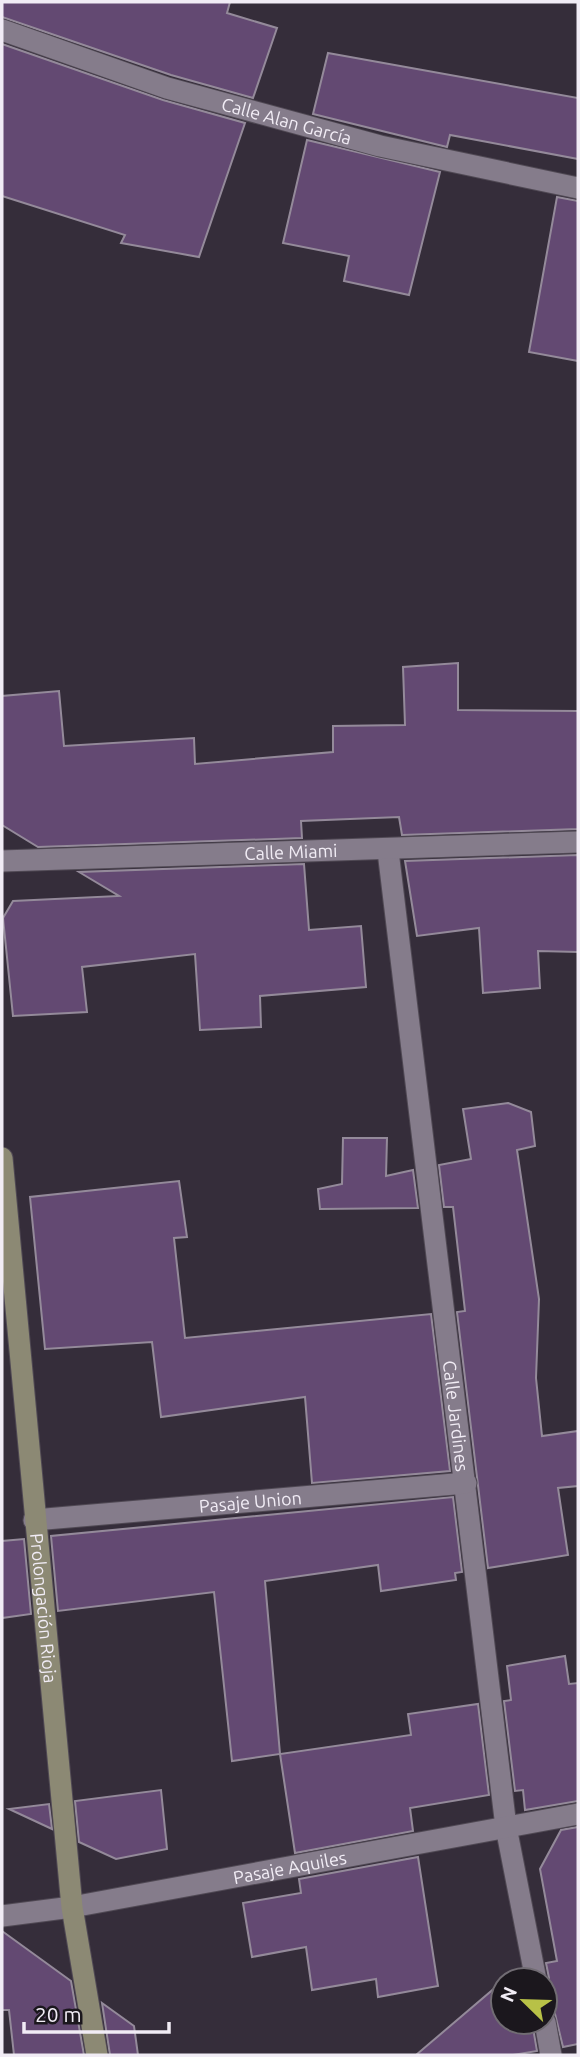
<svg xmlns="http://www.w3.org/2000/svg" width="580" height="2057" viewBox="0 0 580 2057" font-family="Ubuntu,sans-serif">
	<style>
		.building { fill: #634972; stroke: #948a9a; stroke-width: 2 }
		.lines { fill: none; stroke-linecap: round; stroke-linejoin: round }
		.street-casing { stroke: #504954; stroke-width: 23 }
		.secondary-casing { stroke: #504954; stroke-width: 23 }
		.street { stroke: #857c8b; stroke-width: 21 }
		.secondary { stroke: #8c8974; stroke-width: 21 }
		.labels { text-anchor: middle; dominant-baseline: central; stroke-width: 7; stroke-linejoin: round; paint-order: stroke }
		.street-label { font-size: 18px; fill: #f1ecf5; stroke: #1b171d }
	</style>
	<rect width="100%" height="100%" fill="#352d3a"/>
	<!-- building -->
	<g class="building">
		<polygon points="2,2 230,2 227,13 277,28 253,98 171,75 2,17"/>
		<polygon points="2,44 163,100 245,123 199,257 121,243 125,235 2,196"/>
		<polygon points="328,53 578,98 578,159 450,135 447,147 313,114"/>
		<polygon points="307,140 440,172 409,295 344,281 349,256 283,243"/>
		<polygon points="557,197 578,201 578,361 529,352"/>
		<polygon points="458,663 458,710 578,711 578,829 402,835 399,817 301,821 302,838 38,847 2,825 2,696 59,691 64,746 194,738 195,764 333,752 333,726 405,725 403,667"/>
		<polygon points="578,855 578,952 538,951 540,988 483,993 479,928 417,936 405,861"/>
		<polygon points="304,864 309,930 361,926 366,987 260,996 261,1027 200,1030 195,954 82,967 87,1012 13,1016 3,918 13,901 119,896 79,872"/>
		<polygon points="508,1103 531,1112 535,1146 517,1150 539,1299 536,1378 542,1436 578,1431 578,1486 558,1488 568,1555 488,1568 457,1312 465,1311 453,1207 444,1207 439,1165 471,1159 463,1109"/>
		<polygon points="343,1138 387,1138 386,1176 413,1170 418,1208 320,1209 318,1189 342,1184"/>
		<polygon points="179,1181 187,1237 174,1238 185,1338 431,1314 450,1471 312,1483 305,1397 161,1417 152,1342 45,1349 30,1197"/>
		<polygon points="453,1497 462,1572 455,1573 456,1580 381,1591 378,1565 265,1581 280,1754 232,1761 214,1592 58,1611 51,1536"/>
		<polygon points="24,1539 31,1614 2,1618 2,1541"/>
		<polygon points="565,1656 569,1684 578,1683 578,1801 525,1810 523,1790 515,1791 504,1701 511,1700 507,1666"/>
		<polygon points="478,1704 489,1795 410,1808 413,1831 295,1853 280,1754 411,1735 408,1714"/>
		<polygon points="161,1790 167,1849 116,1859 79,1842 75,1801"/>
		<polygon points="49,1804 52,1829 9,1809"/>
		<polygon points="578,1827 578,2044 563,2047 555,2014 545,2009 545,1989 549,1978 546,1963 557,1961 540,1869 561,1830"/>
		<polygon points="418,1857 438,1986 378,1997 376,1979 312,1990 306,1947 252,1957 243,1903 301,1893 299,1879"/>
		<polygon points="2,1931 71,1981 84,2055 14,2055 9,2010 2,2010"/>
		<polygon points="503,1981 503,2022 532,2022 537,2051 513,2055 416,2055"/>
		<polygon points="102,2003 134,2026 138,2055 110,2055"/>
	</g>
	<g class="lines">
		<!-- street casing -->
		<g class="street-casing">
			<g id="street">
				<path id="s1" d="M2 30 167 88 380 146 578 188"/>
				<path id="s2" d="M388 851 506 1827 536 1980"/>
				<path id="s3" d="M2 861 578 842"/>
				<path id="s4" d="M34 1520 466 1483"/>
				<path id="s5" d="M2 1916 72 1907 578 1814"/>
				<polyline points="545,2022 551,2055"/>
			</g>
		</g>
		<!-- secondary casing -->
		<g class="secondary-casing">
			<g id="secondary">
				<path id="s6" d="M2 1158 72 1907 97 2055"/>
			</g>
		</g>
		<!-- street -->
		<use href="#street" class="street"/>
		<!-- secondary -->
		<use href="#secondary" class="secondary"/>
	</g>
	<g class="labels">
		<!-- street labels -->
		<g class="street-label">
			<text stroke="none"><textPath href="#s1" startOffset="299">Calle Alan García</textPath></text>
			<text stroke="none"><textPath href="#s3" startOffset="289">Calle Miami</textPath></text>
			<text stroke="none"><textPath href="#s2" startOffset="569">Calle Jardines</textPath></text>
			<text stroke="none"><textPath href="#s4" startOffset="217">Pasaje Union</textPath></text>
			<text stroke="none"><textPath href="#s6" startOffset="452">Prolongación Rioja</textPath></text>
			<text stroke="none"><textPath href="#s5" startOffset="292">Pasaje Aquiles</textPath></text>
		</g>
	</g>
	<!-- border -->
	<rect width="580" height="2057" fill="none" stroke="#f1ecf5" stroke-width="7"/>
	<!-- north arrow -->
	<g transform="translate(524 2001) rotate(293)"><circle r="33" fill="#1b171d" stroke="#716c73" stroke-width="2"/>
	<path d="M0-5L12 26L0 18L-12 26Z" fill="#b8c147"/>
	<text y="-10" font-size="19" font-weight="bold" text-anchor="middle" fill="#f1ecf5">N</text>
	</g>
	<!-- scale -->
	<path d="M24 2022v10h145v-10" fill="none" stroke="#f1ecf5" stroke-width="3.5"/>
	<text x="35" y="2022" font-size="21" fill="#f1ecf5" stroke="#1b171d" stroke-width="5" paint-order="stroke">20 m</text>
</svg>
